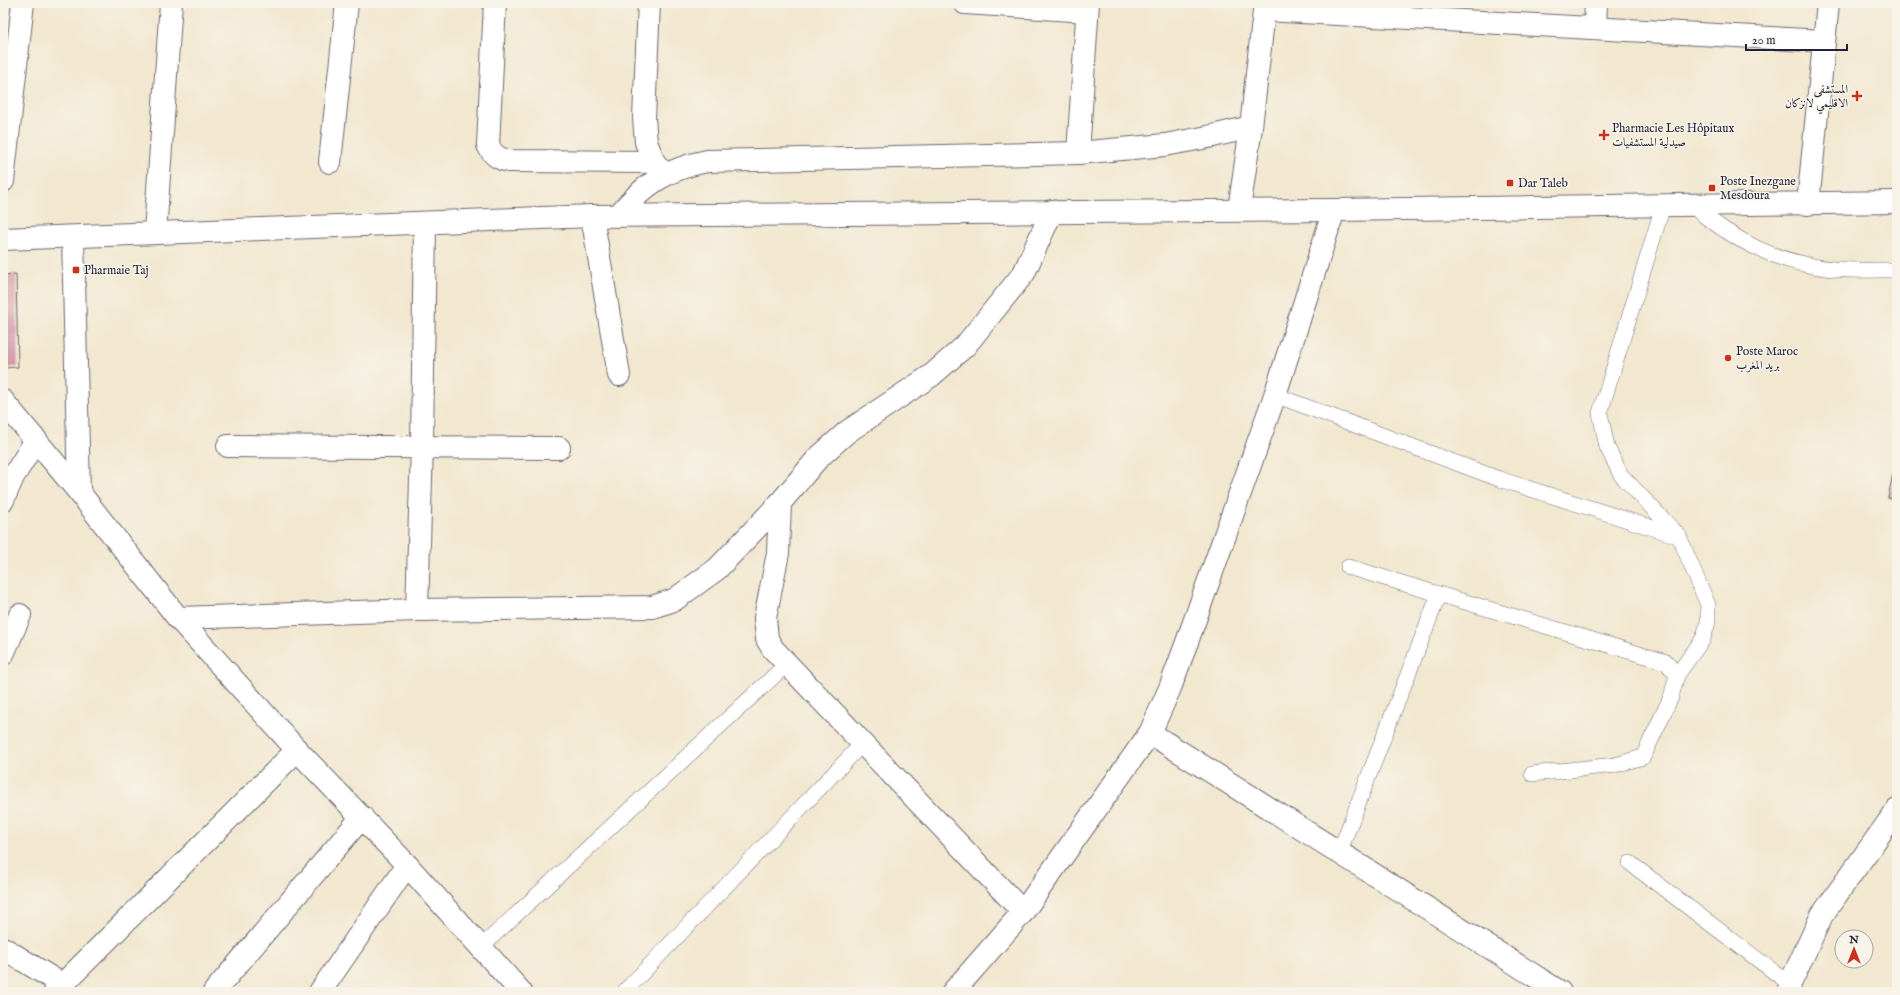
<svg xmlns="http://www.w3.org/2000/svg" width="1900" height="995" viewBox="0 0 1900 995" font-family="'IM FELL English',Amiri,serif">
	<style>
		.building { fill: #d398aa }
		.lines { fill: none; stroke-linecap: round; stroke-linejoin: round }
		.lane-casing { stroke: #6b676f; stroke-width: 16 }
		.street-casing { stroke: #6b676f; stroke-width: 24 }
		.secondary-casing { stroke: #6b676f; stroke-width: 24 }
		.lane { stroke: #fff; stroke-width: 15 }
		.street { stroke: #fff; stroke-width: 22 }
		.secondary { stroke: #fff; stroke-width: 22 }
		.poi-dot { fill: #c8321e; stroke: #f7f3e8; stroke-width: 1.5 }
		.labels { text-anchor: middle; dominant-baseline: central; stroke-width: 3; stroke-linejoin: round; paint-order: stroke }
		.poi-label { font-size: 12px; fill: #22223b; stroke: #f7f3e8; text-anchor: start }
	</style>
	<rect width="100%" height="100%" fill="#f7f3e8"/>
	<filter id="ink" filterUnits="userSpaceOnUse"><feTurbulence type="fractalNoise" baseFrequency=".025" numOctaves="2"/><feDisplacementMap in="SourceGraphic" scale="8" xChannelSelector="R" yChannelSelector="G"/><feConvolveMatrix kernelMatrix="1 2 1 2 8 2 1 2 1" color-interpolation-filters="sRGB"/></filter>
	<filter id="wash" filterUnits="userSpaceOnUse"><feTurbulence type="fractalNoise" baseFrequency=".012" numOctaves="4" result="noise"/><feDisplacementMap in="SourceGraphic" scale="16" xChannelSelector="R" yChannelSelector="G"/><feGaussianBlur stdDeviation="0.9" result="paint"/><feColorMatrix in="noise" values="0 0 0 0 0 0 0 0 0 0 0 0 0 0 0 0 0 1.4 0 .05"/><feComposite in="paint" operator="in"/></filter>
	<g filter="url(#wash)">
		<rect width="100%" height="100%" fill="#f2e7cf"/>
		<g id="blocks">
			<!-- building -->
			<g class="building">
				<polygon points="16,274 18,367 3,368 3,275"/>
				<polygon points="1896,459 1897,459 1897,500 1888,498"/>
			</g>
		</g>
	</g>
	<g filter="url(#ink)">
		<use href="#blocks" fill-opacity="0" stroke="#6b676f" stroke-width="1"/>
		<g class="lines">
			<!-- lane casing -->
			<g class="lane-casing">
				<g id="lane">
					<path d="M1691 205C1734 241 1777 263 1833 269 1854 271 1876 270 1897 270"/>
					<polyline points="1663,206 1600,413 1607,447 1621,475 1679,536 1708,605 1708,622 1703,639 1677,675"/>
					<polyline points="1275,395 1499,479 1678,536"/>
					<polyline points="1348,567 1666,662 1677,675 1671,697 1643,757 1615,765 1532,774"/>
					<polyline points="1339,853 1439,594"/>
					<polyline points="1630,863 1790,984"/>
					<polyline points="481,947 787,664"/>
					<polyline points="624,992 863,743"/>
				</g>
			</g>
			<!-- street casing -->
			<g class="street-casing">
				<g id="street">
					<path d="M495 3 488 145C493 155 497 158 508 161L654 162"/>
					<polyline points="649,3 644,118 646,142 654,162 663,173"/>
					<polyline points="965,3 1087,11"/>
					<polyline points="1265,10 1824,41"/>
					<polyline points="1595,28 1596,3"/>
					<polyline points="1078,153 1088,3"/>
					<polyline points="330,162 347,3"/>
					<polyline points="3,181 23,3"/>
					<polyline points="1808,204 1828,3"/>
					<polyline points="1239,210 1251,127 1265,3"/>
					<polyline points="592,216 619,375"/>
					<path d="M618 216C644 184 667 169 707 161L1078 153 1165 145 1208 137 1251 127"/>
					<polyline points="155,233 171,3"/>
					<polyline points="73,237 79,492"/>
					<polyline points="3,401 79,492 178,618 297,750 407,865 521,992"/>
					<polyline points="228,446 559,448"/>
					<polyline points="3,500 13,477 36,440"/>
					<polyline points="417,610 422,446 425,223"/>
					<polyline points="178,618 417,610 652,607 674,600 717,569 780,503"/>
					<polyline points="3,654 20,615"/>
					<polyline points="1150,733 1560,992"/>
					<polyline points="1023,912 773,649 767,639 765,618 778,553 780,503 818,458 847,432 932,375 965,346 1024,273 1052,211"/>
					<polyline points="3,948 63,985"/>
					<polyline points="55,992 297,750"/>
					<polyline points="214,992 362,817"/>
					<polyline points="320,992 407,865"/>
					<polyline points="953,992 1023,912 1150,733 1170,688 1187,642 1275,395 1334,210"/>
					<polyline points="1789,992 1790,984 1822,915 1897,810"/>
				</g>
			</g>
			<!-- secondary casing -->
			<g class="secondary-casing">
				<polyline id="secondary" points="3,239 592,216 1334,210 1897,202"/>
			</g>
			<!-- lane -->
			<use href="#lane" class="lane"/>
			<!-- street -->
			<use href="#street" class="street"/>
			<!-- secondary -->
			<use href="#secondary" class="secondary"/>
		</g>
	</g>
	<!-- markers -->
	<g class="poi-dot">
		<path d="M1855 90h4v4h4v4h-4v4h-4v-4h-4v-4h4z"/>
		<path d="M1602 129h4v4h4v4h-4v4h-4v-4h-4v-4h4z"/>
		<rect x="1506" y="179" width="8" height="8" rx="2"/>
		<rect x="1708" y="184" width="8" height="8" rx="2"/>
		<rect x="72" y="266" width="8" height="8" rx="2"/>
		<circle cx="1728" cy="358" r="4"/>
	</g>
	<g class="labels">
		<!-- poi labels -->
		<g class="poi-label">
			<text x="1848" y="89" text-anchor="end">المستشفى<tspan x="1848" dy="14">الاقليمي لانزكان</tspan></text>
			<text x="1612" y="128">Pharmacie Les Hôpitaux<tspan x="1612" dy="14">صيدلية المستشفيات</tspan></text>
			<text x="1720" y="181">Poste Inezgane<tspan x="1720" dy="14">Mesdoura</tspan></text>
			<text x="1518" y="183">Dar Taleb</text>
			<text x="84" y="270">Pharmaie Taj</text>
			<text x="1736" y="351">Poste Maroc<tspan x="1736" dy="14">بريد المغرب</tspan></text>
		</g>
	</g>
	<!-- margin -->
	<rect width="1900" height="995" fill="none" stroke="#f7f3e8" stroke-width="16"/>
	<!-- north arrow -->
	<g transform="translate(1854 949)"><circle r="19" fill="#f7f3e8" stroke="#a29fa3"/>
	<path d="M0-3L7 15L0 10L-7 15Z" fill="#c8321e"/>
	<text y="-6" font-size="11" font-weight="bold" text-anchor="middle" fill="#22223b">N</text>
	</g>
	<!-- scale -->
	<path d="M1746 44v6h101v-6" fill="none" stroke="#22223b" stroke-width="2"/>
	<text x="1752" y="44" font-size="12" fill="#22223b" stroke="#f7f3e8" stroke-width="3" paint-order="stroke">20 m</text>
</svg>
